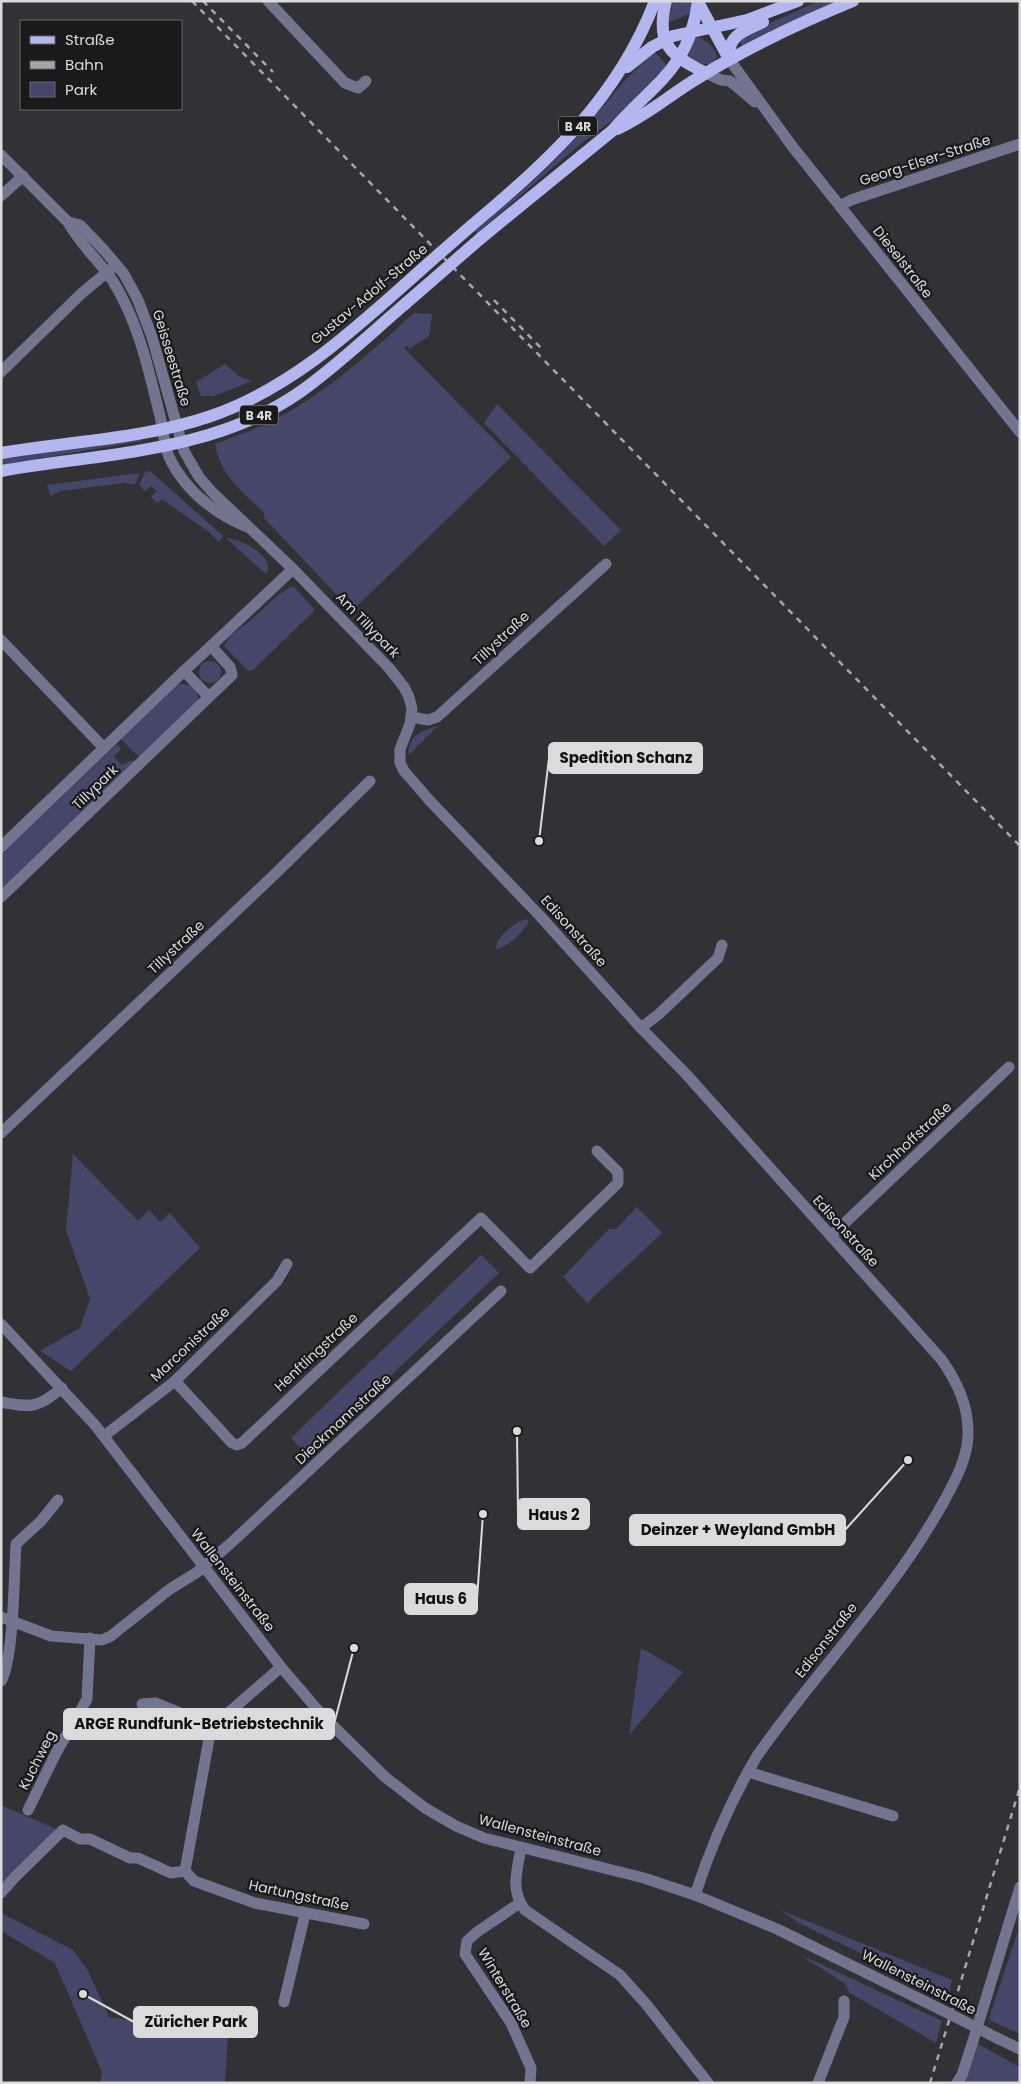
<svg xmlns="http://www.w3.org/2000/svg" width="1021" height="2084" viewBox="0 0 1021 2084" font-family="Poppins,sans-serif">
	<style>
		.green { fill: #454769 }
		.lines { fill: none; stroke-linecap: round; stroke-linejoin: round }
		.minor { stroke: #737590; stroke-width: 11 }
		.major { stroke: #b3b7ef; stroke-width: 12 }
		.rail { stroke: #a7a7a9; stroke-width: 2.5; stroke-dasharray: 6 6; stroke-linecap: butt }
		.minor-bridge { stroke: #737590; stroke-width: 11 }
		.major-bridge { stroke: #b3b7ef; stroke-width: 12 }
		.labels { text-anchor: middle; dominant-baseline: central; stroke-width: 4.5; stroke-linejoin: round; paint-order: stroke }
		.shield { fill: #1a1a1c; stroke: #a1a1a3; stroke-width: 1 }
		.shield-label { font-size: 12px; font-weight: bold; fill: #dbdbdd }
		.street-label { font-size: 14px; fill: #dbdbdd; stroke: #1a1a1c }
		.leader { fill: none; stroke: #dbdbdd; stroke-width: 2 }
		.callout-dot { fill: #dbdbdd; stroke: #1a1a1c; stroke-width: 2 }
		.callout { fill: #dbdbdd; stroke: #dbdbdd; stroke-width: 2 }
		.callout-label { font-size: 15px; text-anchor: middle; font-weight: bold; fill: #111 }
	</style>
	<rect width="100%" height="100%" fill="#323236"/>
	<!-- green -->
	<g class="green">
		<polygon points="673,1 692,1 691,13 668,23"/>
		<polygon points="819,1 841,1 743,47 738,40 755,30"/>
		<path d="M696 37C706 40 715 46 717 57 711 70 697 62 688 57Z"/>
		<path d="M655 52 668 67 641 95 614 119 579 145 477 233 475 231C510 201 546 171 577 137 603 108 624 77 655 52Z"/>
		<path d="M414 313 432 314 429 336 409 349 406 346 404 348 511 457 352 611 264 518V513C241 489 222 479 215 444 236 436 257 429 276 419 327 392 371 352 414 313Z"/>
		<polygon points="225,364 239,376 252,381 214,396 201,396 196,382"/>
		<polygon points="497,404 621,530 604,546 484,423"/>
		<polygon points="141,438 142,441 1,465 1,458"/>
		<polygon points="150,471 223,536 219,542 210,533 162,499 157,503 151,497 157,491 151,486 145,491 139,485 145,472"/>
		<polygon points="140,473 135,485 124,483 60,491 51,496 47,485"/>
		<path d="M226 538C240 539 277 556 266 574Z"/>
		<polygon points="291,587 294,587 314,609 314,611 253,670 248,671 224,646 231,635 251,620 278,595"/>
		<circle cx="210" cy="672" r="11"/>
		<path d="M179 684C190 683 199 688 198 701L140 758 121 739Z"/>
		<path d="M438 726 409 755C407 735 422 731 438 726Z"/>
		<polygon points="117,744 121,749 114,757 122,765 132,760 135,763 1,891 1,854"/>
		<path d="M526 919 529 922C523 932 507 948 496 949 496 936 515 922 526 919Z"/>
		<polygon points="73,1154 138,1221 149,1210 160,1222 170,1213 200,1248 71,1371 40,1351 80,1328 90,1299 66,1230"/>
		<polygon points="637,1207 662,1233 587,1303 563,1277 609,1229 616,1229"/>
		<polygon points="481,1255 499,1273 307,1455 291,1438"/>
		<polygon points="641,1648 683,1672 629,1735"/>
		<polygon points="1,1805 56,1829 1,1888"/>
		<polygon points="780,1910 952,1980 948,1996 799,1923"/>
		<polygon points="1,1913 73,1950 88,1971 109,2017 228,2036 225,2083 100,2083 102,2072 55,1963 1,1931"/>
		<polygon points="1020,1925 1020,2034 991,2021 989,2018"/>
		<polygon points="799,1954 942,2021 936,2043 850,1993 844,1983"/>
		<polygon points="978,2044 1020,2067 1020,2083 963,2083"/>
	</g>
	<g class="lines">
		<!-- minor -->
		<g class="minor">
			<polyline points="268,1 345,83 358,88 366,81"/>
			<polyline points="729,59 792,146 1020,432"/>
			<polyline points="706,73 721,80 730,81 755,102"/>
			<path d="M1 155 68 222C78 241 94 256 107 273 116 284 122 297 128 310 143 343 151 380 160 416 163 429 164 444 169 457 185 490 214 513 247 527"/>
			<polyline points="1,196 23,176"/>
			<polyline points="840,206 851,200 1020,144"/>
			<path d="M68 222 80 225 104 250 124 274 138 300 152 337 184 451 199 477 213 493 293 569 389 668 404 687 409 697 412 709 410 724 400 749V763L404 771 431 802 540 916 641 1028 686 1074 941 1359C958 1383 969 1407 968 1436 967 1460 954 1483 943 1503 892 1595 817 1670 757 1756 731 1800 711 1846 695 1895"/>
			<polyline points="1,372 82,293 111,269"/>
			<polyline points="1,640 104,748"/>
			<polygon points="211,646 230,667 232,675 209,697 184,671"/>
			<polyline points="211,646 293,569"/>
			<polyline points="411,717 428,720 437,717 606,564"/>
			<polyline points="1,847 184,671"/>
			<polyline points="1,897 209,697"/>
			<polyline points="641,1028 659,1014 718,958 722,945"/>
			<polyline points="1,1133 273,876 370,781"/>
			<polyline points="831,1236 1009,1067"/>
			<polyline points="1,1324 95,1425 281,1667 322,1715 385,1777 425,1808 456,1826 484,1838 644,1878 695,1895 777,1929 938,2008"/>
			<polyline points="175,1381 232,1443 237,1445 242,1443 481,1218 530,1268 618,1183 618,1172 597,1151"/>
			<path d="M1 1402C32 1408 37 1408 62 1388"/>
			<polyline points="104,1436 175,1381 277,1281 287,1264"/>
			<polyline points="1,1617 51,1636 102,1640 111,1636 170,1589 196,1573 230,1544 501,1291"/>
			<path d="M1 1681C14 1660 14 1573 16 1544L41 1521 58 1500"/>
			<polyline points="142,1704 156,1703 212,1726"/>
			<polyline points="748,1772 893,1816"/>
			<polyline points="28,1810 56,1753 87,1699 90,1638"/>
			<path d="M521 1848C517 1871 510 1890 525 1910L620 1975 646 2004 708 2083"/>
			<polyline points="185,1871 211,1728 281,1667"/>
			<polyline points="185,1871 194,1881 255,1903 364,1924"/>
			<polyline points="1,1893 15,1877 63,1830 80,1839 90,1839 130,1858 138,1858 171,1873 185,1871"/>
			<polyline points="520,1903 477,1932 467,1941 465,1954 511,2023 531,2068 530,2083"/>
			<polyline points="284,2002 305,1914"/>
			<polyline points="999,2039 1020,2049"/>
			<polyline points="818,2083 844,2017 844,2001"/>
			<polyline points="957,2083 962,2075 973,2041 1020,1887"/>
		</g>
		<!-- major -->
		<g class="major">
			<path d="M666 1C655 44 670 55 706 73"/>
			<polyline points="698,2 729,59"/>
			<path d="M729 59C727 35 744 31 763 22"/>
			<polyline points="627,67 652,47 673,36 747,20 798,1"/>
			<path d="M617 129C646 116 671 94 698 78 748 47 799 23 853 1"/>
			<path d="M471 226C548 162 618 98 655 1"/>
			<path d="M481 238 612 131C652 84 689 71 698 1"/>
			<path d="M1 453C71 441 144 439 211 416 301 385 369 315 439 254"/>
			<path d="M1 471C102 453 213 453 300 392 337 366 371 333 405 304"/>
		</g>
		<!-- rail -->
		<g class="rail">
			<polyline points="192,1 1020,846"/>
			<polyline points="203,1 273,72"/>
			<polyline points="494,300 543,350"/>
			<polyline points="930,2083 1020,1787"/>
		</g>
		<!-- minor-bridge -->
		<polyline class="minor-bridge" points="938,2008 999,2039"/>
		<!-- major-bridge -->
		<g class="major-bridge">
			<polyline points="439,254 471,226"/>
			<polyline points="405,304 481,238"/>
		</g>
	</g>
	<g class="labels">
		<!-- shield labels -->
		<g class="shield">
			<rect x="559" y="116.5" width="38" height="19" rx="4"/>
			<rect x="240" y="405.5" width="38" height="19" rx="4"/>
		</g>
		<g class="shield-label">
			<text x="578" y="126">B 4R</text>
			<text x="259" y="415">B 4R</text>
		</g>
		<!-- street labels -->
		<g class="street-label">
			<text transform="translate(925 160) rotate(-18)">Georg-Elser-Straße</text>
			<text transform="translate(903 262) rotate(52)">Dieselstraße</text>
			<text transform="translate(369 294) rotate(-40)">Gustav-Adolf-Straße</text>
			<text transform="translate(172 358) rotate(73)">Geisseestraße</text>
			<text transform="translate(368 625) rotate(46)">Am Tillypark</text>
			<text transform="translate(501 638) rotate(-43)">Tillystraße</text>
			<text transform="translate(95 787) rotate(-44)">Tillypark</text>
			<text transform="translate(574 931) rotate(48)">Edisonstraße</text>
			<text transform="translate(176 947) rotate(-43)">Tillystraße</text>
			<text transform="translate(910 1141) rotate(-43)">Kirchhoffstraße</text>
			<text transform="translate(846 1231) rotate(48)">Edisonstraße</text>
			<text transform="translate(190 1344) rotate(-43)">Marconistraße</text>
			<text transform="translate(316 1352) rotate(-43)">Henftlingstraße</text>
			<text transform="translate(343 1419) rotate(-43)">Dieckmannstraße</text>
			<text transform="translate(233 1580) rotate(52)">Wallensteinstraße</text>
			<text transform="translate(826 1640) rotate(-52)">Edisonstraße</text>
			<text transform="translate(37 1760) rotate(-63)">Kuchweg</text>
			<text transform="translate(540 1835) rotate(15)">Wallensteinstraße</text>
			<text transform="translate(299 1895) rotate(12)">Hartungstraße</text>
			<text transform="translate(919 1982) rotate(27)">Wallensteinstraße</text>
			<text transform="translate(505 1988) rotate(59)">Winterstraße</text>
		</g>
	</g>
	<!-- callouts -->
	<path class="leader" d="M539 841L549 758M517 1431L518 1514M908 1460L845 1530M483 1514L477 1599M354 1648L334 1724M83 1994L134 2022"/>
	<g class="callout-dot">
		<circle cx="539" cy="841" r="5"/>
		<circle cx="517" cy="1431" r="5"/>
		<circle cx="908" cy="1460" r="5"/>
		<circle cx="483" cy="1514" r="5"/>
		<circle cx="354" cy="1648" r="5"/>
		<circle cx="83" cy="1994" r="5"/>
	</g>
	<g class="callout">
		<rect x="549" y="743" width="153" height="30" rx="5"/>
		<rect x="518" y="1499" width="71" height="30" rx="5"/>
		<rect x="630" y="1515" width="215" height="30" rx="5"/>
		<rect x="405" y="1584" width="72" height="30" rx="5"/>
		<rect x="64" y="1709" width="270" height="30" rx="5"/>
		<rect x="134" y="2007" width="123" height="30" rx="5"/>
	</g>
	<g class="callout-label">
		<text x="626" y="763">Spedition Schanz</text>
		<text x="554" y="1520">Haus 2</text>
		<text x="738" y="1535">Deinzer + Weyland GmbH</text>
		<text x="441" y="1604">Haus 6</text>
		<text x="199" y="1729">ARGE Rundfunk-Betriebstechnik</text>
		<text x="196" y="2027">Züricher Park</text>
	</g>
	<!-- border -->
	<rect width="1021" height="2084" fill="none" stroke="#dbdbdd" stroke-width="5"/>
	<!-- legend -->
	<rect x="20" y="20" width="162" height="90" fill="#1a1a1c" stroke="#676769"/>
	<rect x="30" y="36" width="25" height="8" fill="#b3b7ef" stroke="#676769"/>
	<text x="65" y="45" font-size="15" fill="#dbdbdd">Straße</text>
	<rect x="30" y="61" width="25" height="8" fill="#a7a7a9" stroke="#676769"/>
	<text x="65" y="70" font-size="15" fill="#dbdbdd">Bahn</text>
	<rect x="30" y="82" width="25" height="15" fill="#454769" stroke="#676769"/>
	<text x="65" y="95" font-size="15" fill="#dbdbdd">Park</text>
</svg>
